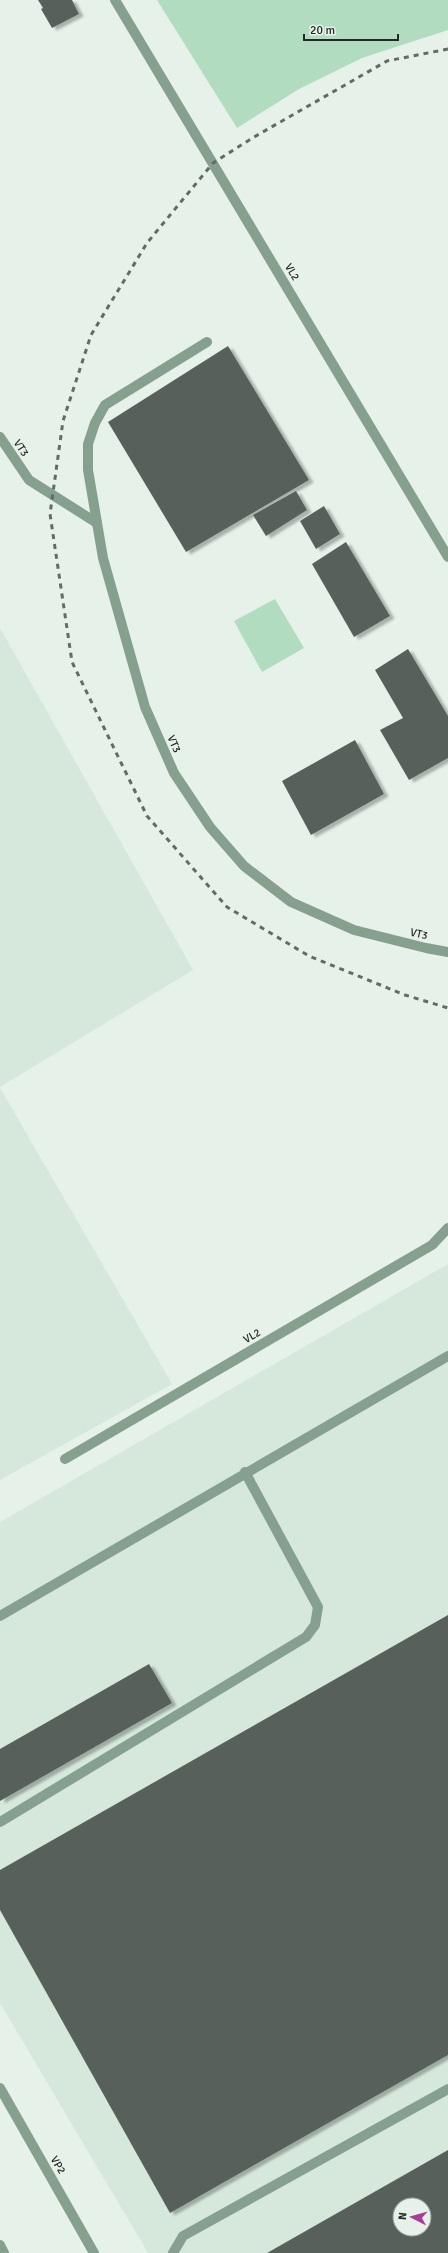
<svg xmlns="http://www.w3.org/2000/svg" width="448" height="2253" viewBox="0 0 448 2253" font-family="Signika,sans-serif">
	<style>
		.built { fill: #d6e8dc; fill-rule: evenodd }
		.green { fill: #b2dcc0 }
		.building { fill: #58615b; fill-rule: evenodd; filter: url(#shadow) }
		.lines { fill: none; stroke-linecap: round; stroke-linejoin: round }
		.service { stroke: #86a08f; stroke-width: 10 }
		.rail { stroke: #646b67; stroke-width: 3; stroke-dasharray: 5 5; stroke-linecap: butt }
		.labels { text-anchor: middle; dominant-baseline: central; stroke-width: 4; stroke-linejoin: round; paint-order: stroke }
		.street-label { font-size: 11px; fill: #232725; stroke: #e6f1e9 }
	</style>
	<defs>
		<filter id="shadow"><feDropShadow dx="4.5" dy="2.5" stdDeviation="1" flood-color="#0004"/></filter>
	</defs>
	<rect width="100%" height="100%" fill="#e6f1e9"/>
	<!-- built -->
	<g class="built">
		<polygon points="0,628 193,970 0,1087"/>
		<polygon points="0,1088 172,1384 0,1480"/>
		<path d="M448 1264V2253H148L0 2003V1522ZM400 2205H424V2229H400Z"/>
	</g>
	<!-- green -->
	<g class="green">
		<polygon points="157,0 448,0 448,30 362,58 299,89 237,128"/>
		<polygon points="275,599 304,648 262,672 234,621"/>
	</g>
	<!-- building -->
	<g class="building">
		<polygon points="38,0 72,0 79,14 52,28 41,9 43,8"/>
		<polygon points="228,346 309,480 186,552 108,422"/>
		<polygon points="296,491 307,510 266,536 253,515"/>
		<polygon points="324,506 340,534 316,549 300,521"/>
		<polygon points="346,542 390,616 354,637 312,564"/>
		<polygon points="408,649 448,716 448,758 409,780 380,730 403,718 375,670"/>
		<polygon points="355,740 384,794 311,835 282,781"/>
		<polygon points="448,1615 448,2055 170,2213 0,1910 0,1870"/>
		<polygon points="149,1664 172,1703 0,1801 0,1749"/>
		<path d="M448 2150V2253H267ZM400 2205H424V2229H400Z"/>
	</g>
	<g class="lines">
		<!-- service -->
		<g class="service">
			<polyline points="115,0 448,557"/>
			<polyline points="207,342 105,405 95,423 88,444 88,470 103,558 145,707 174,773 210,827 244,866 291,902 354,930 426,948 448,952"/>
			<polyline points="0,437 29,480 97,523"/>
			<polyline points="65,1459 432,1245 448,1228"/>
			<polyline points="0,1616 448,1356"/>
			<polyline points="0,1822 306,1637 315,1625 318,1607 245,1472"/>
			<polyline points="0,2088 94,2253"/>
			<polyline points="0,2245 4,2253"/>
			<polyline points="173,2253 183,2236 448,2089"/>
		</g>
		<!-- rail -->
		<polyline class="rail" points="448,49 387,61 254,137 213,163 147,243 91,335 63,421 50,514 72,662 147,816 227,907 309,956 405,995 448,1008"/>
	</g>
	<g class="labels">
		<!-- street labels -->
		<g class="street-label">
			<text transform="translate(292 272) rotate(59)">VL2</text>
			<text transform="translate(21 448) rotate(57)">VT3</text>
			<text transform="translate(174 744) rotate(66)">VT3</text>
			<text transform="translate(419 934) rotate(13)">VT3</text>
			<text transform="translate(252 1336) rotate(-30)">VL2</text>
			<text transform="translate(58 2165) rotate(60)">VP2</text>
		</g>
	</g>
	<!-- north arrow -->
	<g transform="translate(412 2217) rotate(276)"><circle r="19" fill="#e6f1e9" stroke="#98a09b"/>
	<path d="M0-3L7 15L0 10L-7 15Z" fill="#ab3b97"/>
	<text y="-6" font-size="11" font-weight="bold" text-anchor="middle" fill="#232725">N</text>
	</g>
	<!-- scale -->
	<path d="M304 34v6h94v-6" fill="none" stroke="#232725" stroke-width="2"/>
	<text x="310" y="34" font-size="12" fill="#232725" stroke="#e6f1e9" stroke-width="3" paint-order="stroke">20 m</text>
</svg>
